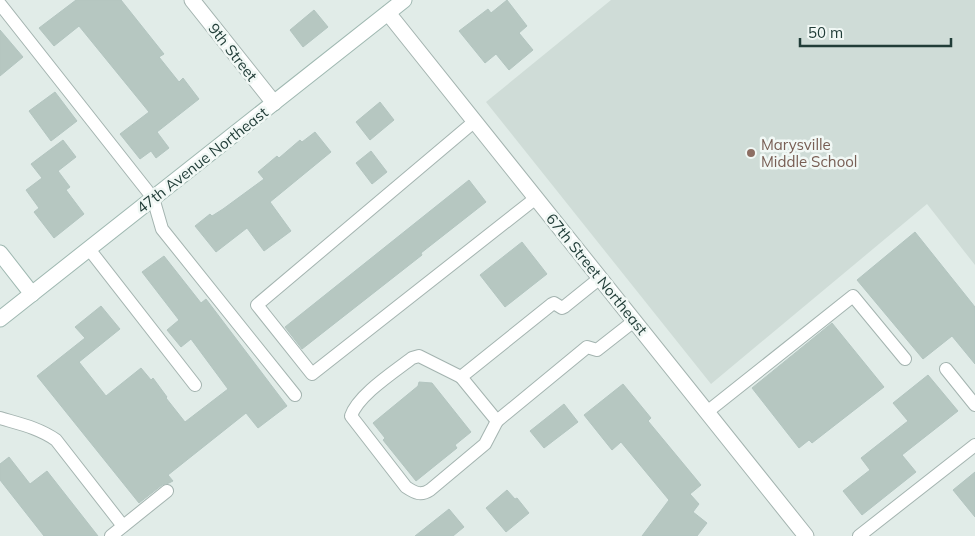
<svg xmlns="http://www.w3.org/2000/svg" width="975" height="536" viewBox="0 0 975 536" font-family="Mulish,sans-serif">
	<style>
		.built { fill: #cfdcd7 }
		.building { fill: #b6c7c1; stroke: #b3c5c0 }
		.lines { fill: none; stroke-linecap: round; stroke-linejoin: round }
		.lane-casing { stroke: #a4b4b0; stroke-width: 14 }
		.street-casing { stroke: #a4b4b0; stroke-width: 17 }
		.secondary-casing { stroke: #9fb8b1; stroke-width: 17 }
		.lane { stroke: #fff; stroke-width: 12 }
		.street { stroke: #fff; stroke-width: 15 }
		.secondary { stroke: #fff; stroke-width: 15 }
		.education-dot { fill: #8d6e63; stroke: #f1f8f5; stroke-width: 2 }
		.labels { text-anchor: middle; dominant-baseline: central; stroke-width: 5; stroke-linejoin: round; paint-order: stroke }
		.street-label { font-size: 15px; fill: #213d38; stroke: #f1f8f5 }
		.education-label { font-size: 15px; fill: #785e54; stroke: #f1f8f5; text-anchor: start }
	</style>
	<rect width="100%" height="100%" fill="#e1ece8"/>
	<!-- built -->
	<polygon class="built" points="611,0 975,0 975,265 927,204 711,384 486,102"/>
	<!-- building -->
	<g class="building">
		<polygon points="76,0 121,0 164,54 159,57 179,82 183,78 199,99 157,132 169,148 156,158 151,151 140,159 120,134 149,112 79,26 54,46 39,28"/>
		<polygon points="507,0 527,26 519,33 533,50 509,70 496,54 485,63 459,31 488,9 491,13"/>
		<polygon points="314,10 328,27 303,47 290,30"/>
		<polygon points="0,30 23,57 0,76"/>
		<polygon points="55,92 77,121 51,141 29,111"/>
		<polygon points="380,102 394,120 370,140 356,122"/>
		<polygon points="315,132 331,152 270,202 291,231 264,251 247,228 216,252 195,226 210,214 212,216 223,209 264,179 258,172 277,156 279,158 300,140 302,142"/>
		<polygon points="63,140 76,157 58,171 70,187 66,190 84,214 54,238 34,212 39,208 26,190 42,178 31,164"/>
		<polygon points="371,151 387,172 372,184 356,163"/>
		<polygon points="469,180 486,202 421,253 422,255 302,349 285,327"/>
		<polygon points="915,232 975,307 975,364 952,336 923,359 857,280"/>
		<polygon points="522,242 547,274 505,307 480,275"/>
		<polygon points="164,256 201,303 206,299 287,406 258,428 246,413 168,475 173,481 169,483 162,485 139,503 37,376 85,338 75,327 101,306 120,329 79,362 106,396 141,368 151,380 153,378 167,397 166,398 185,422 228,389 191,339 181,347 167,330 179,320 142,272"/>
		<polygon points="832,323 884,387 812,443 809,440 799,448 752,388"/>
		<polygon points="928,375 958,411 902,455 916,472 862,515 843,491 870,470 861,458 908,421 893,403"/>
		<polygon points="419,382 432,383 471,432 455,445 457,448 416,481 383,440 385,438 373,423 418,386"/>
		<polygon points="623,384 651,418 648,421 701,485 690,494 699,504 693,512 707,523 697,536 642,536 669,500 621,442 612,450 584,415"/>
		<polygon points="564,404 578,422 544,448 530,431"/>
		<polygon points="9,457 30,484 47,471 98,536 44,536 0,480 0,464"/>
		<polygon points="975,472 975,517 953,490"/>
		<polygon points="507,490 515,499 517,498 529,513 506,532 486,508"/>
		<polygon points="449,509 464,527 453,536 415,536"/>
	</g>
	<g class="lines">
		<!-- lane casing -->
		<g class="lane-casing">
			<g id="lane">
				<polyline points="0,4 153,198 162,229 295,395"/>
				<polyline points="475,121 257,305 312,374 536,198"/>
				<polyline points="89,249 195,385"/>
				<polyline points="600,278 564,307 562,308 554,303 552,304 461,377 497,421 587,347 597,350 634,321"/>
				<polyline points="946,369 975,405"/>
				<path d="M461 377 419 356 412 358C394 372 358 395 351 416L406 487C415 493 421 496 430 490L485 444 497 421"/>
				<polyline points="707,412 853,296 905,359"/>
				<path d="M0 418C20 424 39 428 56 440L123 526"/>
				<polyline points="111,536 167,491"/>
				<polyline points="859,536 975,445"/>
			</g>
		</g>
		<!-- street casing -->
		<g class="street-casing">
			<g id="street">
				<polyline points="192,0 274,103"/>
				<polyline points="388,13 806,536"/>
			</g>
		</g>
		<!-- secondary casing -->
		<g class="secondary-casing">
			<g id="secondary">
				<polyline points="0,253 32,294"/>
				<polyline points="0,319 404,0"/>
			</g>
		</g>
		<!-- lane -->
		<use href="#lane" class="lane"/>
		<!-- street -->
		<use href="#street" class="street"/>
		<!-- secondary -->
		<use href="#secondary" class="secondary"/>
	</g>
	<!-- markers -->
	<circle class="education-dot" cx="751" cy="153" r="5"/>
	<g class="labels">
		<!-- street labels -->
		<g class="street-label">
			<text transform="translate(233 52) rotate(52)">9th Street</text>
			<text transform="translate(202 160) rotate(-38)">47th Avenue Northeast</text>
			<text transform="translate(597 274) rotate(51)">67th Street Northeast</text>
		</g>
		<!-- education labels -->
		<g class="education-label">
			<text x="761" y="144">Marysville<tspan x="761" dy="17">Middle School</tspan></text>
		</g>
	</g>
	<!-- scale -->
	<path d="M800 38v8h151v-8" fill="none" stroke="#213d38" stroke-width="2.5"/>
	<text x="808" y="38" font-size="15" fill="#213d38" stroke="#f1f8f5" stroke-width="4" paint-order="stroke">50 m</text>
</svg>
